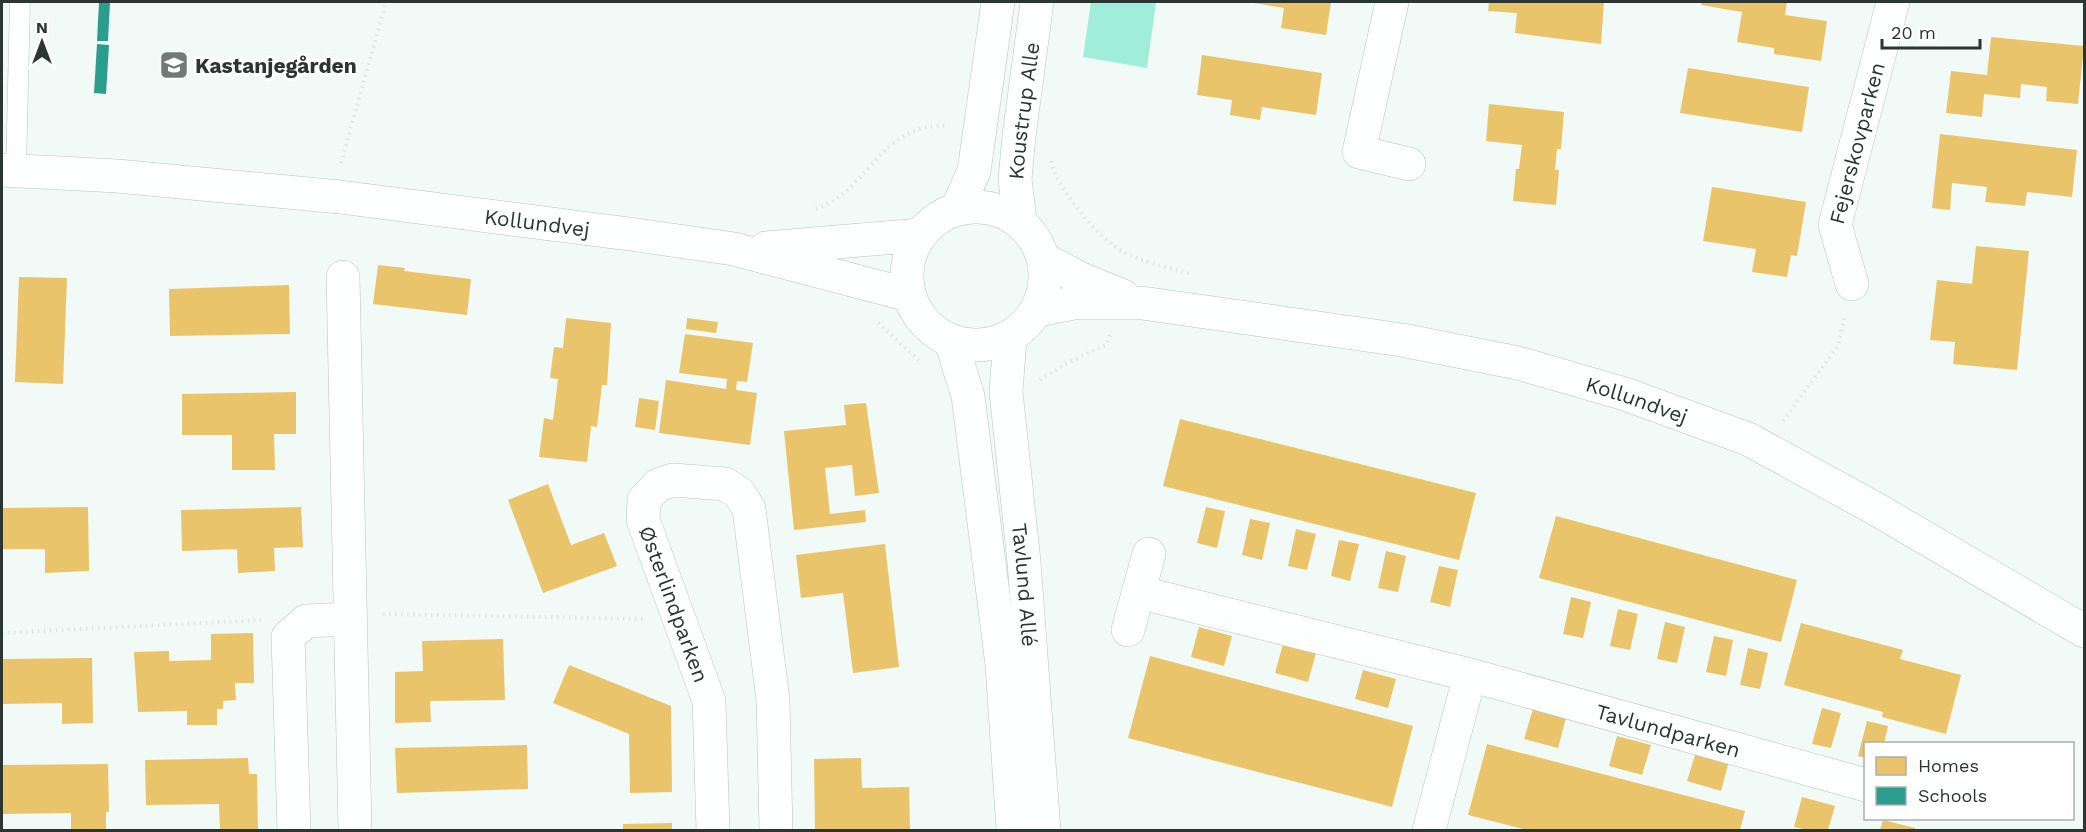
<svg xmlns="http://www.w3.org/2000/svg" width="2086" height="832" viewBox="0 0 2086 832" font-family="'Work Sans',sans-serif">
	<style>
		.forest { fill: #a0eeda }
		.homes { fill: #e9c46a }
		.schools { fill: #2a9d8f }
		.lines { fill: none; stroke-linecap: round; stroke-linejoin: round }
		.lane-casing { stroke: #b9c3c0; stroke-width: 21 }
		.street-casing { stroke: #b9c3c0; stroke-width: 34 }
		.secondary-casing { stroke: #b9c3c0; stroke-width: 34 }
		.path { stroke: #e1e4e3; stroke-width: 4; stroke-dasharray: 1.5 4.5; stroke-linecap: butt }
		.lane { stroke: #fdfefe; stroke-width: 20 }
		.street { stroke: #fdfefe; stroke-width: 33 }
		.secondary { stroke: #fdfefe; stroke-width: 33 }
		.labels { text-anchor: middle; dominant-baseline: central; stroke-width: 6; stroke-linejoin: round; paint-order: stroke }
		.poi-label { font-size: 21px; font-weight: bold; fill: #2b3632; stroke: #fff; text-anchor: start }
		.street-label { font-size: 21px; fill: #2b3632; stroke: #fff }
	</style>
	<rect width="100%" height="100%" fill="#f1faf7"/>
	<!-- forest -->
	<polygon class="forest" points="1091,2 1156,2 1147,68 1083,57"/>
	<!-- homes -->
	<g class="homes">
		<polygon points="1248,2 1331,2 1326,35 1281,28 1284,8"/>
		<polygon points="1489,2 1604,2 1601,44 1515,33 1517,13 1488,11"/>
		<polygon points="1702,2 1787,2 1785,15 1827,21 1821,61 1774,54 1774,48 1737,42 1742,12 1701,5"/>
		<polygon points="1991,37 2084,46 2078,104 2046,101 2047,87 2021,84 2020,98 1984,94 1982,117 1946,113 1951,71 1987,75"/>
		<polygon points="1202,55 1322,73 1316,115 1262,107 1260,120 1230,115 1232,100 1197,95"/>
		<polygon points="1688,68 1809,87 1802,132 1680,113"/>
		<polygon points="1489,104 1564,112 1561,149 1557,149 1555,170 1559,170 1556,205 1513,201 1516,169 1519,169 1522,145 1486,141"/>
		<polygon points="1940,134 2077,150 2072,197 2027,192 2025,206 1985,202 1987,187 1952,183 1950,210 1932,208"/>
		<polygon points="1712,187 1806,202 1797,256 1791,255 1787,277 1752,272 1756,249 1703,241"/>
		<polygon points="1976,246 2029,251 2017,370 1953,364 1955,342 1930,340 1937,280 1972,284"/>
		<polygon points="378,265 405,268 404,271 471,279 467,315 373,304"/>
		<polygon points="19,277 67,278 63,384 15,382"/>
		<polygon points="289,285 290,334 170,336 169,289"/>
		<polygon points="566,318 611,323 607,385 602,385 597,427 591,426 587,462 539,457 544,418 553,420 558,379 550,378 554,347 563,348"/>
		<polygon points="687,318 718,322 716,333 686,329"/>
		<polygon points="685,334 753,343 747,382 737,381 736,390 757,393 750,445 659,433 666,380 726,389 727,379 679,373"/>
		<polygon points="296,392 296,434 274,434 275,470 232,470 232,435 182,435 182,394"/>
		<polygon points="639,398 659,401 655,430 635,427"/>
		<polygon points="866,403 879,493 855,496 852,465 825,468 830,514 865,510 866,522 794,530 784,431 846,425 844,405"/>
		<polygon points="1180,419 1476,493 1459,560 1163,486"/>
		<polygon points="548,484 571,545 604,533 617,566 543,593 508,500"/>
		<polygon points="88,507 89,571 45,573 45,549 2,549 2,508"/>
		<polygon points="301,507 303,547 274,548 275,571 238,573 237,549 182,551 181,510"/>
		<polygon points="1206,507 1225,511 1217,548 1197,543"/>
		<polygon points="1556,516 1797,580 1781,642 1539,578"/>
		<polygon points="1250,519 1270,523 1262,560 1242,555"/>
		<polygon points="1296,529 1316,534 1307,570 1288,566"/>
		<polygon points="1339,540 1359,544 1350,581 1331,576"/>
		<polygon points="885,544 899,667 853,673 843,593 801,598 796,555"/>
		<polygon points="1386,551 1406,556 1398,592 1378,588"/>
		<polygon points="1439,566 1458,570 1450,607 1430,602"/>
		<polygon points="1571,597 1591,602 1583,638 1563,634"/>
		<polygon points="1618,609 1638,614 1630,650 1610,646"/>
		<polygon points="1665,622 1685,627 1677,663 1657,659"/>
		<polygon points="1801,623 1903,650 1900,659 1961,675 1946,734 1882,717 1883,712 1784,685"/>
		<polygon points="1199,627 1232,636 1224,666 1191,657"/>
		<polygon points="253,633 254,683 235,683 236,700 223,701 223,709 217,709 217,725 187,725 187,711 138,712 134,652 169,651 169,661 211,660 211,634"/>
		<polygon points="1714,636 1733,640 1726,676 1706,672"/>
		<polygon points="503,639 505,700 430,701 431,722 395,723 395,672 423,671 422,641"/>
		<polygon points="1283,644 1316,653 1308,682 1275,673"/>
		<polygon points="1748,648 1768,653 1760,689 1740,685"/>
		<polygon points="1150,656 1413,726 1392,807 1128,738"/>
		<polygon points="92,658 93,723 62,724 62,703 2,704 2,659"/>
		<polygon points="569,665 671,706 672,792 630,793 629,734 553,703"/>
		<polygon points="1363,670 1396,679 1388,708 1355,699"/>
		<polygon points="1822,708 1841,713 1831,748 1812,744"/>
		<polygon points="1533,709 1566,718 1558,748 1524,739"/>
		<polygon points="1867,721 1888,726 1884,744 1866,744 1866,758 1858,756"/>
		<polygon points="1617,736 1651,745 1642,775 1609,766"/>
		<polygon points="1487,744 1745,811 1740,830 1527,830 1468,815"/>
		<polygon points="527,745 528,789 397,793 395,748"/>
		<polygon points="1696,752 1729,761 1721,791 1687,781"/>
		<polygon points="248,758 249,774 257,774 258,830 220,830 219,804 146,805 145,760"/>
		<polygon points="861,758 862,788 909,787 910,830 815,830 814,759"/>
		<polygon points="108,764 109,812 106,812 106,830 71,830 71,813 2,814 2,765"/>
		<polygon points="1802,797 1835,806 1828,830 1807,830 1794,827"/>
		<polygon points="1883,820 1915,828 1915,830 1880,830"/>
		<polygon points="672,823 672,830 623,830 623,824"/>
	</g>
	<!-- schools -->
	<g class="schools">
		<polygon points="99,2 110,2 108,41 97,41"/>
		<polygon points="97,44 109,45 106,94 94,93"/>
	</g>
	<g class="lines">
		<!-- lane casing -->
		<g class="lane-casing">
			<polyline id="lane" points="16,171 20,2"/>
		</g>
		<!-- street casing -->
		<g class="street-casing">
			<g id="street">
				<polyline points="1392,2 1359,152 1409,164"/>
				<polyline points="343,277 355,830"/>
				<path id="s1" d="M1852 284 1835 225 1893 2"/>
				<path id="s2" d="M1010 338 1006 392 1024 562 1044 830"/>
				<polyline points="951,342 968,396 1002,665 1013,830"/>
				<path id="s3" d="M1138 592 1470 675 1866 785"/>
				<polyline points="1128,630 1149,554"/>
				<polyline points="294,830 288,637 306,621 350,619"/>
				<polyline points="713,830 709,701 643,520 644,500 658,485 673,480 725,484 739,493 749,509 773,700 776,830"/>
				<polyline points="1429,830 1470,675"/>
			</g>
		</g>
		<!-- secondary casing -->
		<g class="secondary-casing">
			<g id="secondary">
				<path id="s4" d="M2 170 117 176 340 197 637 235 734 249 909 295"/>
				<circle cx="976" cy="276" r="69"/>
				<polyline points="957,209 974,171 998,2"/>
				<path id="s5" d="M1020 221 1015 179 1019 136 1037 2"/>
				<polyline points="766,248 920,235"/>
				<polyline points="1044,259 1079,278 1123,296"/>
				<path id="s6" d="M1038 310 1073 303H1142L1402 340 1518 363 1625 394 1748 439 1876 509 2084 631"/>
			</g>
		</g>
		<!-- path -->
		<g class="path">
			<path d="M1051 161C1056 180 1066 194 1078 209 1114 256 1136 259 1191 274"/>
			<polyline points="341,163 386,2"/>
			<path d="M816 209C871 190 879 122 949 126"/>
			<polyline points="878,323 921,362"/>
			<polyline points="1040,380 1063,365 1106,345 1110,335"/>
			<polyline points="1783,421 1838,346 1845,315"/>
			<polyline points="383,614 646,619"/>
			<polyline points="2,633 261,620"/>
		</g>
		<!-- lane -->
		<use href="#lane" class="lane"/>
		<!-- street -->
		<use href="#street" class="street"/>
		<!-- secondary -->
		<use href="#secondary" class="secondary"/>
	</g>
	<!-- icons -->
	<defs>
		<g id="school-square" transform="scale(1.5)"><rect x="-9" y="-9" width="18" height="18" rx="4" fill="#707b77" stroke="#fff"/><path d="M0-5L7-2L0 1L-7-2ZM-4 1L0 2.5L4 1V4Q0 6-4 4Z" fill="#fff"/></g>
	</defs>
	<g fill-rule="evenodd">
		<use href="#school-square" x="174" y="65"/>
	</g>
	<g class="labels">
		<!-- poi labels -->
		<g class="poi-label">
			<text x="195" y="65">Kastanjegården</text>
		</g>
		<!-- street labels -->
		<g class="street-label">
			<text stroke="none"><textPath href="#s5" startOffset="111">Koustrup Alle</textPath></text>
			<text stroke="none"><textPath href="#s1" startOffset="146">Fejerskovparken</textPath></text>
			<text stroke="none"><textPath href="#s4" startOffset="538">Kollundvej</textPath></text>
			<text stroke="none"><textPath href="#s6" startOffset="610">Kollundvej</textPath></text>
			<text stroke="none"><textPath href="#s2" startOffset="248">Tavlund Allé</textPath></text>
			<text transform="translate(674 604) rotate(70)">Østerlindparken</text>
			<text stroke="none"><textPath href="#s3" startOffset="548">Tavlundparken</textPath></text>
		</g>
	</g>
	<!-- border -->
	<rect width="2086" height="832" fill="none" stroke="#2b3632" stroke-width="6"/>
	<!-- legend -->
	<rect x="1864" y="742" width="210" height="78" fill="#ffffff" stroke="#aaafad" stroke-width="1.5"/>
	<rect x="1876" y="757" width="30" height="18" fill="#e9c46a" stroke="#aaafad" stroke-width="1.5"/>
	<text x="1918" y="772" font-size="18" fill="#2b3632">Homes</text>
	<rect x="1876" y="787" width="30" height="18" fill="#2a9d8f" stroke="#aaafad" stroke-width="1.5"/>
	<text x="1918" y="802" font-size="18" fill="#2b3632">Schools</text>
	<!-- north arrow -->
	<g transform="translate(42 42)" stroke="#ffffff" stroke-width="4.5" paint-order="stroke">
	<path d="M0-4.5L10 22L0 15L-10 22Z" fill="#2b3632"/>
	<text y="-9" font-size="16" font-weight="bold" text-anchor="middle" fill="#2b3632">N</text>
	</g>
	<!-- scale -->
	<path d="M1882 39v9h98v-9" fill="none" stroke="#2b3632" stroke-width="3"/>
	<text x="1891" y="39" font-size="18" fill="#2b3632" stroke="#ffffff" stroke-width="4.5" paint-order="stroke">20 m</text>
</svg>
